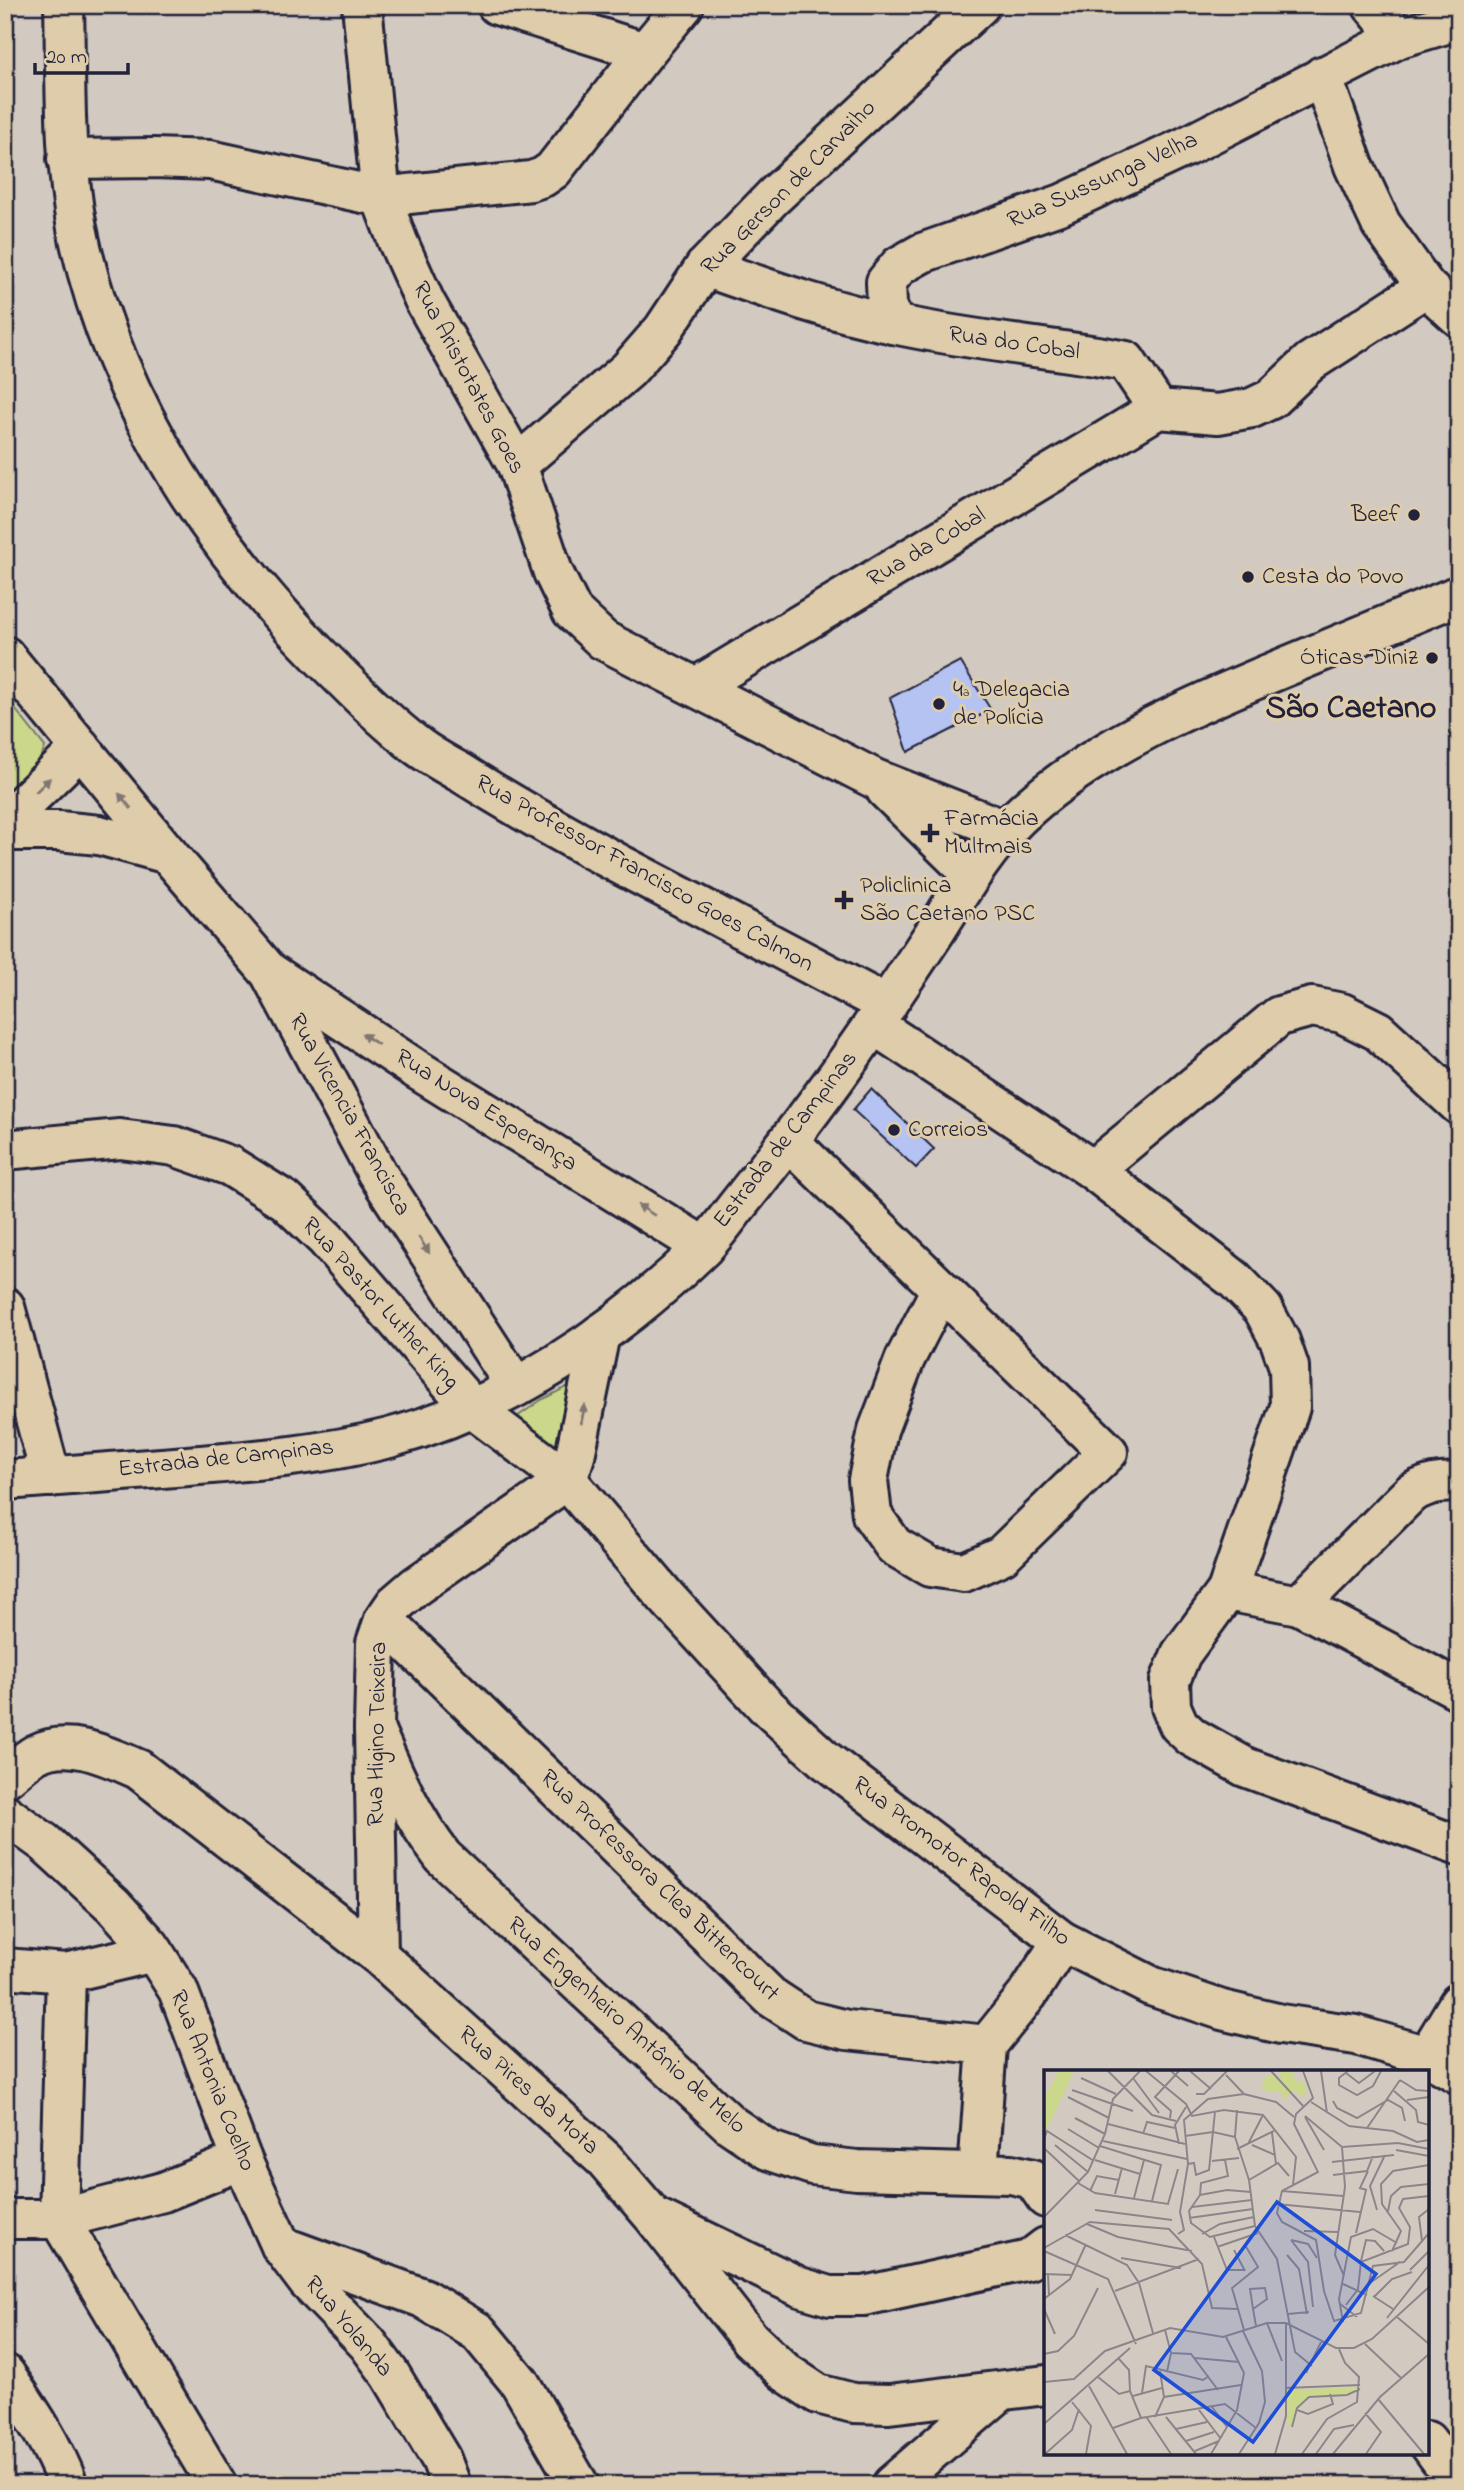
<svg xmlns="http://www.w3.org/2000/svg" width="1464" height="2490" viewBox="0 0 1464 2490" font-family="'Indie Flower',sans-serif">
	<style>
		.green { fill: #cbd78a; stroke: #767c62; stroke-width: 2 }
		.building { fill: #b5c3f3; stroke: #22223b; stroke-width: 2 }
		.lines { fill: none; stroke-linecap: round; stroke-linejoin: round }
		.minor-casing { stroke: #22223b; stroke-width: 44 }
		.major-casing { stroke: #22223b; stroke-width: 44 }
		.minor { stroke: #deccaa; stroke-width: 38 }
		.major { stroke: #deccaa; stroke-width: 38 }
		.oneway { fill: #807772 }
		.poi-dot { fill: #22223b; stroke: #deccaa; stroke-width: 2.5 }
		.labels { text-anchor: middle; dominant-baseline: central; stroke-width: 6; stroke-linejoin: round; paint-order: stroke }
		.street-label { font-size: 24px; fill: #22223b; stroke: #deccaa }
		.poi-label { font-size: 24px; fill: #22223b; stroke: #deccaa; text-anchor: start }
		.district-label { font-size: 32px; font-weight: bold; fill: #22223b; stroke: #deccaa }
		.inset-road { fill: none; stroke: #8c868b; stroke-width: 2 }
		.view { fill: #1d4ed8; fill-opacity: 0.15; stroke: #1d4ed8; stroke-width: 3.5 }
		.inset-edge { fill: none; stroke: #22223b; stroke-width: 3.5 }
	</style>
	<rect width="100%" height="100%" fill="#d2c9c0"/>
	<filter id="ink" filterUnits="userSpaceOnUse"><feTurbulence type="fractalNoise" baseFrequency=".0143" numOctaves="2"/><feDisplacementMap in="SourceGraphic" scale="14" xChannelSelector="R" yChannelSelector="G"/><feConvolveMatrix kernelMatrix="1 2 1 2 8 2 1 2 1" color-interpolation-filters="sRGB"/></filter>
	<g filter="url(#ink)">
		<!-- green -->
		<g class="green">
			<polygon points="5,696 45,747 34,778 5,800"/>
			<polygon points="574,1383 562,1448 548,1453 518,1428 517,1417 541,1400"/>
		</g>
		<!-- building -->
		<g class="building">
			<polygon points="960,661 991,710 908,752 890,698"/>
			<polygon points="871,1089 934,1149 916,1168 853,1110"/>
		</g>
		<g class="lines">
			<!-- minor casing -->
			<g class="minor-casing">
				<g id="minor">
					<path d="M64 5C66 80 63 155 77 228 112 402 217 558 343 679 366 702 390 725 416 745 430 756 447 765 463 774 515 807 567 836 621 865 709 911 798 958 887 1005"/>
					<polyline points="362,5 381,197 398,242 425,302 517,465 553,572 572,611 603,640 875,779 1005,830"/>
					<polyline points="497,5 645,52"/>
					<polyline points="1372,5 1399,38"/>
					<polyline points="1322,76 1354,166 1381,224 1426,287 1459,317"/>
					<polyline points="67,159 154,158 210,160 381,197 531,181 543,177 553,170 645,52 684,5"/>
					<path d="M705 267C768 289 829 311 894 324 971 341 1049 347 1126 361L1158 409 1218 414 1252 408 1271 399 1310 362 1426 287"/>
					<polyline points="893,324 887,304 886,282 899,266 922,253 1062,204 1185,147 1399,38 1459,20"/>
					<polyline points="517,465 628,370 663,330 705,267 773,197 980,5"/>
					<polyline points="5,656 168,854 270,973 377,1173 516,1387"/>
					<polyline points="696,687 1158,409"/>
					<polyline points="886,790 972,874"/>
					<polyline points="5,822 81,748"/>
					<polyline points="5,831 59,831 99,835 168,854"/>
					<polyline points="274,975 416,1069 704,1247"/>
					<polyline points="874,1025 1093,1170 1235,1280 1263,1309 1280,1341 1289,1367 1290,1407 1227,1591 1181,1654 1170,1681 1171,1707 1179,1725 1192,1737 1245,1767 1459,1846"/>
					<polyline points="789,1141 1108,1452 1002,1555 964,1572 930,1567 894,1546 872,1515 868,1480 878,1430 905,1359 941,1289"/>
					<polyline points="5,1150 120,1139 174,1146 230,1166 286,1201 326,1239 473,1409 567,1480 666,1597 765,1705 824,1759 1062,1941 1151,1986 1222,2010 1281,2024 1356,2035 1427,2056 1459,2074"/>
					<polyline points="1093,1170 1279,1016 1312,1007 1342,1013 1378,1031 1459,1105"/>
					<polyline points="5,1307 51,1477"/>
					<polyline points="567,1480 575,1456 600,1334"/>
					<polyline points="1227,1591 1299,1605 1459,1690"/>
					<path d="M1299 1605 1411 1493C1428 1484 1440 1481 1459 1483"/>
					<polyline points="384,1620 771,1997 806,2020 847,2030 987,2045"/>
					<path d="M374 1728C395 1777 411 1815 443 1857L731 2125 768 2150 812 2165 857 2170 1011 2174 1033 2179 1046 2198"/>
					<path d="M5 1778C15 1771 25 1760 36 1754 69 1737 107 1756 138 1769L378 1955 605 2160 653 2216 750 2339 785 2372 818 2394 853 2403 889 2404 1046 2385"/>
					<polyline points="5,1814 45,1843 113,1905 150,1946 178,1990 242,2160 281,2246 308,2282 368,2344 390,2374 441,2459 451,2485"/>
					<polyline points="378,1955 374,1728 376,1643 384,1620 395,1604 416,1586 567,1480"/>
					<polyline points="5,1968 66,1973 154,1952"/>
					<polyline points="66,1973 59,2219 217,2485"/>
					<polyline points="1427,2056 1459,2003"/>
					<polyline points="978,2172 987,2045 1028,1994 1062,1941"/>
					<polyline points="5,2219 59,2219 163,2192 242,2160"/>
					<polyline points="661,2220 800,2287 830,2296 864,2296 1029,2260 1046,2247"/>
					<polyline points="281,2246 423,2298 478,2332 520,2383 579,2485"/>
					<path d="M5 2374C29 2409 53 2444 68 2485"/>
					<polyline points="1427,2441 1449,2471 1454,2485"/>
					<polyline points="892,2485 1001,2391"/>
				</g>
			</g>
			<!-- major casing -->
			<g class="major-casing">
				<path id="major" d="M5 1480C62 1476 119 1471 175 1467 247 1461 319 1456 389 1438 507 1406 614 1334 701 1250 716 1235 728 1217 741 1201 773 1161 804 1121 834 1080 869 1032 902 982 935 932 962 889 988 844 1026 810 1099 745 1196 704 1285 667 1343 643 1401 619 1459 595"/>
			</g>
			<!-- minor -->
			<use href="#minor" class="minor"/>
			<!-- major -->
			<use href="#major" class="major"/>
		</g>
		<!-- one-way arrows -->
		<defs><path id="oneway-solid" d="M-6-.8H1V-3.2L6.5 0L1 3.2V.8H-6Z" transform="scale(1.75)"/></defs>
		<g class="oneway">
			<use href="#oneway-solid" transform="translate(43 785) rotate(-44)"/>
			<use href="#oneway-solid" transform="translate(125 801) rotate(-129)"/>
			<use href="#oneway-solid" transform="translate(370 1039) rotate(-146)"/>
			<use href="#oneway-solid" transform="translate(646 1210) rotate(-148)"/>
			<use href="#oneway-solid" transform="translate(424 1245) rotate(57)"/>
			<use href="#oneway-solid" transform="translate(583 1414) rotate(-79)"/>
		</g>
	</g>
	<!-- markers -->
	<g class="poi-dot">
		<circle cx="1414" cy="515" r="7"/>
		<circle cx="1248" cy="577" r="7"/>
		<circle cx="1432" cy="658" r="7"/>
		<circle cx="939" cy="704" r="7"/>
		<path d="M926.5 822.5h7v7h7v7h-7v7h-7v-7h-7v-7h7z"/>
		<path d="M840.5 889.5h7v7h7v7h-7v7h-7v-7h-7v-7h7z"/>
		<circle cx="894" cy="1130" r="7"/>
	</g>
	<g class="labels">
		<!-- street labels -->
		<g class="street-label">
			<text transform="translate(1103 181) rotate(-24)">Rua Sussunga Velha</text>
			<text transform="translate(789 188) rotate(-45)">Rua Gerson de Carvaiho</text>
			<text transform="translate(1014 344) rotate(8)">Rua do Cobal</text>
			<text transform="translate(468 378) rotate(62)">Rua Aristotates Goes</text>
			<text transform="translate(927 548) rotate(-31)">Rua da Cobal</text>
			<text transform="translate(644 874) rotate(29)">Rua Professor Francisco Goes Calmon</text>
			<text transform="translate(486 1111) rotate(32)">Rua Nova Esperança</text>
			<text transform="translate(349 1115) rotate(61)">Rua Vicencia Francisca</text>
			<text transform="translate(786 1140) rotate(-52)">Estrada de Campinas</text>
			<text transform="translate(380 1304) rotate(48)">Rua Pastor Luther King</text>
			<text transform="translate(226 1459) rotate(-6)">Estrada de Campinas</text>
			<text transform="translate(378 1734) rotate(-89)">Rua Higino Teixeira</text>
			<text transform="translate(961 1862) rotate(37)">Rua Promotor Rapold Filho</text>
			<text transform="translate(659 1886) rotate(44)">Rua Professora Clea Bittencourt</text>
			<text transform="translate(626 2026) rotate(42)">Rua Engenheiro Antônio de Melo</text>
			<text transform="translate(212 2081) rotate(68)">Rua Antonia Coelho</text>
			<text transform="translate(528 2091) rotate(42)">Rua Pires da Mota</text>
			<text transform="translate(348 2327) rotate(50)">Rua Yolanda</text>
		</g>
		<!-- poi labels -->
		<g class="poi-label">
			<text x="1400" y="515" text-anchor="end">Beef</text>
			<text x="1262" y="577">Cesta do Povo</text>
			<text x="1418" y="658" text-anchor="end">Óticas Diniz</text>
			<text x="953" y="690">4ª Delegacia<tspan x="953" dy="28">de Polícia</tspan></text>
			<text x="944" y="819">Farmácia<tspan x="944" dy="28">Multmais</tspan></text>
			<text x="860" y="886">Policlinica<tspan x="860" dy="28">São Caetano PSC</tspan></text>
			<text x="908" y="1130">Correios</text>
		</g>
		<!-- district labels -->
		<g class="district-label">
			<text x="1351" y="709">São Caetano</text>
		</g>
	</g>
	<!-- overview -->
	<g transform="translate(1044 2070)">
		<rect width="385" height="385" fill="#d2c9c0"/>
		<path d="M15 1H30L0 66V28ZM248 1 252 12 259 11 263 21 259 27 249 20 240 30 236 21 224 22 217 16 223 5 238 8 235 2ZM315 317 303 325H270L253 337 249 355 243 356V320Z" fill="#cbd78a"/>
		<path class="inset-road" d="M64 1 108 45 132 51M102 1 142 34 148 46 180 40 219 45 252 87 249 115M127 1 144 16M146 1 167 19M227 1 260 37M259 1 269 28 252 44 250 54 274 102 238 121 233 143 238 152 272 170 280 221 290 251 317 243 329 196 360 192 385 163M277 1 283 43M304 1 295 8V15L313 25 329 16 337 1M302 3 315 13 331 1M182 5 200 24 232 32 250 47M37 8 72 24M89 8 115 43M356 10 372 20 385 21M28 20 89 41M350 21 372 40 374 52 385 55M152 24H160L183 1M24 27 65 48M363 30 385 27M289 31 293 38 313 48 344 30 358 38 361 51M267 32 305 56 349 61 373 72 385 70M193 40 191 67 205 110 211 156 233 189 251 282 268 296M261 46 298 77 354 73 385 79M261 47 280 80M31 48 61 64M126 48 127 41 111 27 135 1M64 54 141 74M323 58 356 10M24 59 55 78M228 63 232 94M99 64 103 52 131 58M141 66 169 62 191 67M0 69 3 61 50 91M59 71 143 89M135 74 131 55 142 37M204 74 219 45M11 75 44 102M208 75 231 85M56 76 117 95 108 131M298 77 301 117 291 185 300 206M1 79 36 112M193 79 230 61M352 80 385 86M51 90 96 104M181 90 184 106 157 113 156 125 145 141 147 153 166 167 211 156M168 91 195 88M288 92 350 85M144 94 150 93 152 105 165 100 171 42M289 105 323 101 329 86M205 110 234 93 245 106M34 113 51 123 124 134 134 99M323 120 316 118 324 101M46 121 53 106 75 110M238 121 299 126M71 124 78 98M156 125 183 120 207 122M90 128 100 90M233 134 316 142M148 137 208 130M51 140 128 150M333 140 326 116 341 85M344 141 347 126 357 117 385 114M0 147 44 102 61 64 69 29 96 1M145 148 209 139M43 154 74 167 148 181M260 161 294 162M312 163 322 120M134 164 140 160 136 142 144 94 140 50 164 29 200 24M158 164 176 154 210 147M21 165 83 195 95 213 109 263M170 167 183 200H200M247 170 264 192 269 237M247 170 264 174 273 188M378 171 375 147 385 139M173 177 214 163M0 178 46 152 125 159 158 194 168 238 193 239M190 180 201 201M0 181 64 209 92 274M348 181 357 161 338 134 337 114 349 101 385 95M243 185 255 199 263 244M77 188 137 198M317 191 322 170 331 171 340 181M366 200 385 181M0 204 28 205M4 204 5 225M326 213 356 192M299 214 323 225M71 221 155 189M329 226 349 239M330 227 348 209 368 202M0 229 26 209 42 174M295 233 313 247M302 235 314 219 317 192 364 174 366 157 355 138 359 129 385 126M0 239 11 264M209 239 223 229 221 218 206 219 209 239 212 256M244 244 265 242M353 247 385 274M343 248 385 195M299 252 295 229 307 167 329 159 353 173M223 253 238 291M121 260 127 283 123 302M200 260 188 218 214 197 201 175M321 274 357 308M127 283 147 284 174 320M0 284 14 281 30 266 54 218M74 288 85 300 86 321 97 348M151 288 195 292M116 301 120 327M262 303 278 270M54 307 75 324 86 321M0 312 30 309 61 281 126 258 179 267 223 253H242L292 278H310L328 269 385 217M45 316 83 384M241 318 316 315M98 323 102 296 159 310 165 306M89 326 118 318M334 329 380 384M28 332 47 356 42 384M168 337 183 357M155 340 177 369M253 340 264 344 289 334 286 324M321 343 337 362 322 384M111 347 120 327 197 315M122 347 152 384M103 348 127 384M0 354 86 278M248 357 253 338 265 327 303 325 316 319M69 358 97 348 181 334 212 358M132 359 163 352M142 371 170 362M151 381 175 371M1 384 28 360 35 339M167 384 193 340 200 303 182 267M195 384 215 353 221 332 218 301 199 261M231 384 242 346V253M258 384 283 349 313 332 315 307 301 293 295 279M272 384 290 359 310 355M289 384 336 327 385 284"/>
		<path class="view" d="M233 132 332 204 209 372 110 300Z"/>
		<rect width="385" height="385" class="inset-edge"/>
	</g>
	<!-- margin -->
	<rect width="1464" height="2490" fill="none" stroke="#deccaa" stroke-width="28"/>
	<rect x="14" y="14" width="1436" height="2462" fill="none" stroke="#22223b" stroke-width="2.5" filter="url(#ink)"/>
	<!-- scale -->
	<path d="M35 63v10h93v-10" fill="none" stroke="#22223b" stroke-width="3.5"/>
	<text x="46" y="63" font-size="21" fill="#22223b" stroke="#deccaa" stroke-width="5" paint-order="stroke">20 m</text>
</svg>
